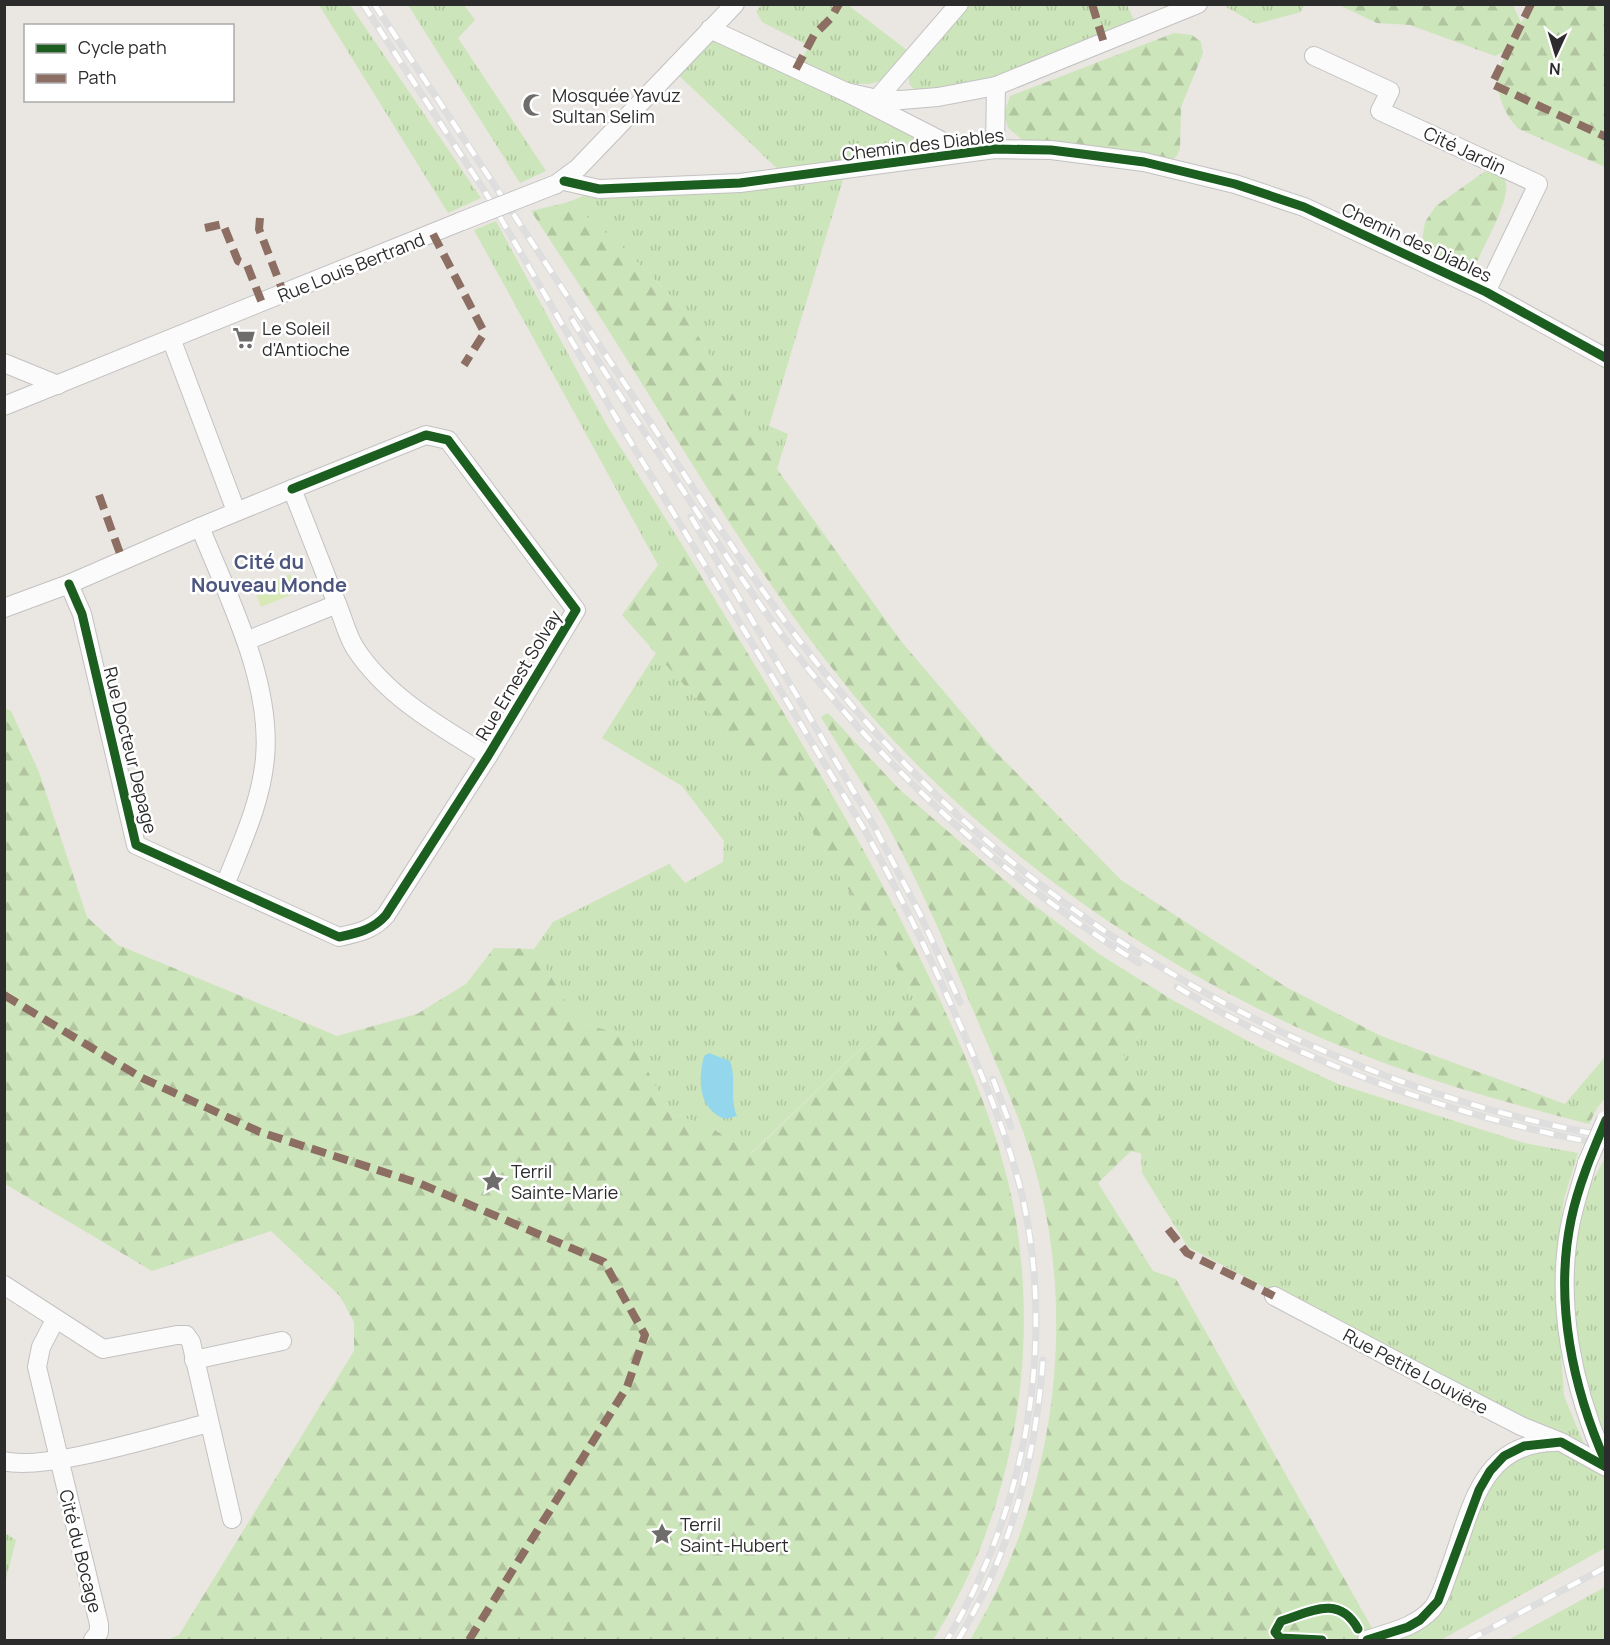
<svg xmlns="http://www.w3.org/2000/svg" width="1610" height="1645" viewBox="0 0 1610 1645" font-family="Manrope,sans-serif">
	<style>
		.grass { fill: url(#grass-tufts) }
		.forest { fill: url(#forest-firs) }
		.pitch { fill: #d8e9b8 }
		.water { fill: #94d7ec }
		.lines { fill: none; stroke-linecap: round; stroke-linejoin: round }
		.street-casing { stroke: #c3c2c3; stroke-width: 20 }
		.street { stroke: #fcfbfb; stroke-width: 18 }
		.rail-casing { stroke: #dededf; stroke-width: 7 }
		.rail { stroke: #fff; stroke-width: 4.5; stroke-dasharray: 14; stroke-linecap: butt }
		.street-bridge-casing { stroke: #c3c2c3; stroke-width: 20; stroke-linecap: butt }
		.street-bridge { stroke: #fcfbfb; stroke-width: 18 }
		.quiet { stroke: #8d6e63; stroke-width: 8; stroke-dasharray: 15 8; stroke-linecap: butt }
		.cycleway-casing { stroke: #fff; stroke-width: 13 }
		.cycleway { stroke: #1b5e20; stroke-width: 9 }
		.labels { text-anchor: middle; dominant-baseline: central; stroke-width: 5; stroke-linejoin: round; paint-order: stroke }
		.poi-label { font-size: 18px; fill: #2c2c2c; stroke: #fff; text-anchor: start }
		.street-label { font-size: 18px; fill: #2c2c2c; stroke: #fff }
		.neighbourhood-label { font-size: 20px; font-weight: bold; fill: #4b557e; stroke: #fff }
	</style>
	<defs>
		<pattern id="grass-tufts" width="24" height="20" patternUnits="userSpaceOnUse" patternTransform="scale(1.5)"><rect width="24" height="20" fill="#cde5ba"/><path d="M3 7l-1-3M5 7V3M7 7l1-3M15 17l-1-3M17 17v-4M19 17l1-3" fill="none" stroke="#b0c5a0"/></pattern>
		<pattern id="forest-firs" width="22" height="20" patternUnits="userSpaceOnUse" patternTransform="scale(1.5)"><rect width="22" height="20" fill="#cde5ba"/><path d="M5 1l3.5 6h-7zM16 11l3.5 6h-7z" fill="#b0c5a0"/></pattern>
	</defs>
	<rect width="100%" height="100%" fill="#eae6e2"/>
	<!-- grass -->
	<g class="grass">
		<polygon points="1234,4 1304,4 1304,5 1301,12 1256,24 1226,7"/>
		<polygon points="319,5 350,5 481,198 448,213"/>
		<polygon points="408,5 464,5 475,20 458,38 546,171 520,183"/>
		<path d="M762 5H848L912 54C876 88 877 88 828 79L965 153 846 170 769 426 788 434 777 469 680 305 621 246 569 202 599 189 785 176 672 69 710 29 796 69 809 46 762 22 756 11Z"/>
		<polygon points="959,5 1127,5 1138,29 996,86 915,90 909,84 909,74"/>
		<polygon points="496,221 606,424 684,548 658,565 474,230"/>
		<polygon points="656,653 809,826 915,997 750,1154 709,1126 669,1113 641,1057 618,1033 579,1023 534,949 553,922 669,864 685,883 723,862 724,841 682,786 602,738"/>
		<polygon points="1174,1001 1259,1047 1338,1084 1524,1143 1578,1153 1564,1199 1555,1265 1564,1396 1584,1444 1524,1424 1188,1247 1142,1173 1141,1153 1152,1156 1121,1051"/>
		<polygon points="1605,1057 1605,1098 1597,1108 1565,1104"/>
		<polygon points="1605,1158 1605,1434 1593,1435 1576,1380 1570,1222"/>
		<polygon points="1544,1442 1605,1467 1605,1548 1441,1640 1377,1640 1420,1620 1490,1471"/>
		<polygon points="5,1533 16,1540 5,1583"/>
		<polygon points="1605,1587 1605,1640 1508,1640"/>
	</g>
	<!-- forest -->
	<g class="forest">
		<path d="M1339 5H1513L1521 23 1531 5H1605V167L1519 129C1504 115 1493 88 1500 68 1501 62 1506 56 1508 50L1495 56 1410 25 1377 23Z"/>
		<polygon points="1174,33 1192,35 1201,42 1203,53 1181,107 1180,149 1176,157 1162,166 1035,150 1008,128 1004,114 1010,96"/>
		<path d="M1484 172C1493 172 1505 173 1506 184 1509 201 1485 243 1478 260L1469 267C1455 265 1430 254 1422 241L1425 222 1436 206Z"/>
		<path d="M569 202 621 246 680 305 777 469 900 640 992 748 1121 880 1286 987 1381 1036 1565 1104 1597 1108 1589 1124C1509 1103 1430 1082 1353 1051 1177 982 992 855 868 712 784 614 717 504 649 395 611 333 571 272 531 211Z"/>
		<path d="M684 548C770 692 861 833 933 985 967 1058 1001 1135 1015 1215 1040 1360 1012 1516 933 1640H167L179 1635 354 1351V1322L340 1296 271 1231 152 1271 5 1184V708L11 711 39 772 87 917 118 945 337 1036 417 1014 466 984 494 948 534 949 579 1023 618 1033 641 1057 669 1113 709 1126 751 1154 915 997 809 826 622 615 658 565Z"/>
		<path d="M828 713 900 790 1030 902 1099 954 1174 1001 1121 1051 1164 1124 1152 1156 1131 1151 1098 1183 1153 1271 1176 1279 1377 1637V1640H970C1046 1513 1074 1355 1045 1209 1030 1136 999 1071 970 1003 948 950 925 896 898 845 876 801 846 760 821 717Z"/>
	</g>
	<!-- pitch -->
	<polygon class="pitch" points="290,574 298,592 261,607 254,589"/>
	<!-- water -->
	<path class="water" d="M709 1053 730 1061C737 1079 729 1098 737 1116L725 1119C698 1109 698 1080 704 1056Z"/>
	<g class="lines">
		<!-- street casing -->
		<g class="street-casing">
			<g id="street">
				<polyline points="710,29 846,92 965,153"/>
				<polyline points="1314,56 1390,91 1380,111 1538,184 1486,292"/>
				<polyline points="846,92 877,99 901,100 938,97 996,86 1198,4"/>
				<polyline points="877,99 959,4"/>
				<polyline points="995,149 996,86"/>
				<polyline points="564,181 599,189 740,183 995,149 1051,150 1144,162 1235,184 1304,207 1486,292 1606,358"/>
				<polyline points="555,185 578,168 735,4"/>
				<polyline points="172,341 236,511"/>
				<polyline points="4,363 58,385"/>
				<polyline points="4,406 462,221"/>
				<path d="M69 584 82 614 136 845 339 937C357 933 373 930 386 915L488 756 576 610 448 440 426 435 292 489"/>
				<path d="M337 604C343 618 347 635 355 648 387 697 439 726 488 756"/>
				<polyline points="4,608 69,584 200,527"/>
				<path d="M225 885C241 844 261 803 265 758 272 681 228 597 200 527L292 489 337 604 246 641"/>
				<path d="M1587 1163C1582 1182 1575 1201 1571 1221 1554 1302 1573 1389 1606 1463"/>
				<polyline points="4,1285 103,1349 177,1335 186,1335 191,1342 232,1519"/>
				<polyline points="1274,1296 1436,1382 1521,1426 1561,1442 1606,1467"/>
				<polyline points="55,1320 41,1347 37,1367 99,1624 99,1632 93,1640"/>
				<polyline points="194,1360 282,1341"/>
				<path d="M4 1461C45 1472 164 1434 209 1423"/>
				<path d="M1367 1640C1390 1632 1414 1628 1432 1609 1441 1598 1444 1584 1449 1571 1471 1512 1479 1442 1556 1442"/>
			</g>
		</g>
		<!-- street -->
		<use href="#street" class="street"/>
		<!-- rail casing -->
		<g class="rail-casing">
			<g id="rail">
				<path d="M363 4 489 198 618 421 864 829C898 890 928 952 956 1016 982 1074 1007 1133 1022 1195 1056 1345 1026 1509 947 1640"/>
				<path d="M374 4C467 142 557 281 648 419 715 521 780 624 861 716 1051 934 1321 1085 1606 1136"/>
				<path d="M572 319C603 371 637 421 671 472 710 532 750 593 794 651 890 774 1007 881 1139 963"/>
				<polyline points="691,517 873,824 920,914 960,1002"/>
				<path d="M1177 987C1308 1066 1456 1117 1606 1145"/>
				<polyline points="993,1079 1011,1127"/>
				<path d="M958 1640C1011 1552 1035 1462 1043 1360"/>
				<polyline points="1469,1640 1606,1567"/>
			</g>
		</g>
		<!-- rail -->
		<use href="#rail" class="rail"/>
		<!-- street-bridge casing -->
		<g class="street-bridge-casing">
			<g id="street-bridge">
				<polyline points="462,221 554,185"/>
				<polyline points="1587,1163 1606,1120"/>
			</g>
		</g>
		<!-- street-bridge -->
		<use href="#street-bridge" class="street-bridge"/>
		<!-- quiet -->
		<g class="quiet">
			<polyline points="1092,4 1104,43"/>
			<polyline points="1531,4 1492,84 1606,137"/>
			<polyline points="796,69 814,35 831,18 839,4"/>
			<polyline points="260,218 259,229 284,294"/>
			<polyline points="205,228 223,224 238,261 247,265 262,303"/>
			<polyline points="433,234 483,330 483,335 464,365"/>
			<polyline points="99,495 122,559"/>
			<polyline points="4,995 142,1078 260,1132 421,1184 604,1262 645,1335 627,1387 469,1640"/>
			<polyline points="1168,1229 1187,1253 1274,1296"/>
		</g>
		<!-- cycleway casing -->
		<g class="cycleway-casing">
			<g id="cycleway">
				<polyline points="564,181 599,189 740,183 995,149 1051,150 1144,162 1235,184 1304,207 1486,292 1606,358"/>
				<path d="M69 584 82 614 136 845 339 937C357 933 373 930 386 915L488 756 576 610 448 440 426 435 292 489"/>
				<path d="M1606 1120C1592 1153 1578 1186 1571 1220 1554 1302 1573 1389 1606 1463"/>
				<path d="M1322 1640 1280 1638 1275 1632 1281 1621C1310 1612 1339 1594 1358 1629"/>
				<polyline points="1367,1640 1408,1627 1420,1620 1438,1601 1479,1490 1490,1471 1504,1456 1524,1446 1561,1442 1606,1467"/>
			</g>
		</g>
		<!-- cycleway -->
		<use href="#cycleway" class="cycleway"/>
	</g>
	<!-- icons -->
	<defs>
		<g id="mosque-bare" transform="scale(1.8)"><path d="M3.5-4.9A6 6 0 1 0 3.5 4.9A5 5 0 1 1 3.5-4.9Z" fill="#6e6d6c" stroke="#fff" stroke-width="2.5" paint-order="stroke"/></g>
		<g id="supermarket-bare" transform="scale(1.8)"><path d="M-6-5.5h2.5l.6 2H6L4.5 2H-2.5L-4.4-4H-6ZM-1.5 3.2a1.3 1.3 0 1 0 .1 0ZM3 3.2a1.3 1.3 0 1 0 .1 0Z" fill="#6e6d6c" stroke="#fff" stroke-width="2.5" paint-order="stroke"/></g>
		<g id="sight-bare" transform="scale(1.8)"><path d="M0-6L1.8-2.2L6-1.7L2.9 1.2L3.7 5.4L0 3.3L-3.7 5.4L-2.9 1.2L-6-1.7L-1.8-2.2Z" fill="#6e6d6c" stroke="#fff" stroke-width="2.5" paint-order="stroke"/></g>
	</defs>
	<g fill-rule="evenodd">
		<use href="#mosque-bare" x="534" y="105"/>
		<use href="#supermarket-bare" x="244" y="338"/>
		<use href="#sight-bare" x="493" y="1181"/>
		<use href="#sight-bare" x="662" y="1534"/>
	</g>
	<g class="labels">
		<!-- poi labels -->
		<g class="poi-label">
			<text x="552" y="95">Mosquée Yavuz<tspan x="552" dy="21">Sultan Selim</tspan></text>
			<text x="262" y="328">Le Soleil<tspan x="262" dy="21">d'Antioche</tspan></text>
			<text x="511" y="1171">Terril<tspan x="511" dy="21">Sainte-Marie</tspan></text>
			<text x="680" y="1524">Terril<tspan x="680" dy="21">Saint-Hubert</tspan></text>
		</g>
		<!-- street labels -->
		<g class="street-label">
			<text transform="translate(923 144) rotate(-7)">Chemin des Diables</text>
			<text transform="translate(1465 150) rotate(25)">Cité Jardin</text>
			<text transform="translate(1417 242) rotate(25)">Chemin des Diables</text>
			<text transform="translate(351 267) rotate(-22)">Rue Louis Bertrand</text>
			<text transform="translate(518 675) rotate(-59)">Rue Ernest Solvay</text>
			<text transform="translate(131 750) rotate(76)">Rue Docteur Depage</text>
			<text transform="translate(1416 1371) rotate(28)">Rue Petite Louvière</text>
			<text transform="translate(81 1551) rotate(76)">Cité du Bocage</text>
		</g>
		<!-- neighbourhood labels -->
		<g class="neighbourhood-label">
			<text x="269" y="561">Cité du<tspan x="269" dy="23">Nouveau Monde</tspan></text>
		</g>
	</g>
	<!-- border -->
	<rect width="1610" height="1645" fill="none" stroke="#2c2c2c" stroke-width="12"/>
	<!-- legend -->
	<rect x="24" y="24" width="210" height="78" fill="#ffffff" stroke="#ababab" stroke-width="1.5"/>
	<rect x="36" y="44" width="30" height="9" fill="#1b5e20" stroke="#ababab" stroke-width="1.5"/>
	<text x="78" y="54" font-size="18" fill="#2c2c2c">Cycle path</text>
	<rect x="36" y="74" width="30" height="9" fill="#8d6e63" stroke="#ababab" stroke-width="1.5"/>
	<text x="78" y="84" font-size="18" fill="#2c2c2c">Path</text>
	<!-- north arrow -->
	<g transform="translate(1556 54) rotate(184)" stroke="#ffffff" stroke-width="4.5" paint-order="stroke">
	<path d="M0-4.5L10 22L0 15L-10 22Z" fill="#2c2c2c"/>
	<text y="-9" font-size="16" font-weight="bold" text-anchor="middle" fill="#2c2c2c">N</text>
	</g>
</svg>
